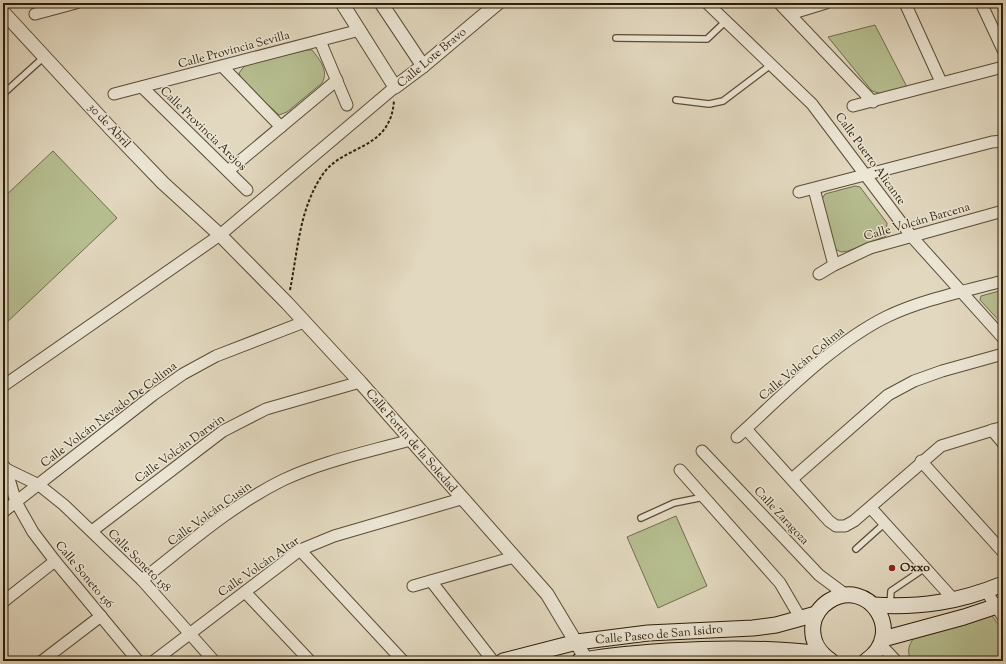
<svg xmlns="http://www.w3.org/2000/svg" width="1006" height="664" viewBox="0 0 1006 664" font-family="'Sorts Mill Goudy',serif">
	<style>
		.green { fill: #b6be90; stroke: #716e4c }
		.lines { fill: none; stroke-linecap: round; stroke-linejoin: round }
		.service-casing { stroke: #5a4c36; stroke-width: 8 }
		.minor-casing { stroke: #5a4c36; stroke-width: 13 }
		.tertiary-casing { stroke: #5a4c36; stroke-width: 15 }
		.secondary-casing { stroke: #2c1d08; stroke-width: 17 }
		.path { stroke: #2c1d08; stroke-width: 2; stroke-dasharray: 3 2; stroke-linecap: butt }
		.service { stroke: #ece6d5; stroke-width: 5.5 }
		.minor { stroke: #ece6d5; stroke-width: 11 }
		.tertiary { stroke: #ece6d5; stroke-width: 13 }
		.secondary { stroke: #ece6d5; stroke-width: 15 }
		.poi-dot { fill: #8f2418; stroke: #ece6d5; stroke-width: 1.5 }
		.labels { text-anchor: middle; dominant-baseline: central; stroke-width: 3; stroke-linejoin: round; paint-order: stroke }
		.street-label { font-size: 12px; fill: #2c1d08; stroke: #ece6d5 }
		.poi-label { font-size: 12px; font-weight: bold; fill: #2c1d08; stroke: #ece6d5; text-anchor: start }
	</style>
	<rect width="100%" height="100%" fill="#e2d8bf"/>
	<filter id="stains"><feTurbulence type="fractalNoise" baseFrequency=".005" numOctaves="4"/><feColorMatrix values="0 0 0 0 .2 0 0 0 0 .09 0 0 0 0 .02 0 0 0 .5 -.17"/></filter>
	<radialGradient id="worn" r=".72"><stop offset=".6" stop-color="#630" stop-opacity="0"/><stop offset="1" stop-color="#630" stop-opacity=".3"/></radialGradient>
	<!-- green -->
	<g class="green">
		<polygon points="875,25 907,87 882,94 872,91 828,37"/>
		<path d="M307 50H312C320 60 329 71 322 83L287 112 279 115 242 81 239 73 246 64Z"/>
		<polygon points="53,151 117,218 3,326 3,198"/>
		<polygon points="855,186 860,187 887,223 886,236 848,251 841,252 835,249 822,199 825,194"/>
		<polygon points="1003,290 1003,325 980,300 981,296"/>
		<polygon points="676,516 707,586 658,608 627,537"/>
		<path d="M990 613 1003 631V661H911C907 651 908 646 914 638Z"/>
	</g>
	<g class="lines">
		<!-- service casing -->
		<g class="service-casing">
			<g id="service">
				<polyline points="616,38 707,39 726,21"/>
				<polyline points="3,94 44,57"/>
				<polyline points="676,100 709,104 723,101 772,64"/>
				<polyline points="641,518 674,503 704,497"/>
				<polyline points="856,549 885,523"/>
				<polyline points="890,605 891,591 925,568"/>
			</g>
		</g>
		<!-- minor casing -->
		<g class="minor-casing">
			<g id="minor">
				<polyline points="707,3 812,104 912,237 1003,338"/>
				<polyline points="779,3 873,102"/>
				<polyline points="905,3 941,82"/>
				<polyline points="981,3 1003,50"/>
				<polyline points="35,14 76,3"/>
				<polyline points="790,14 826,3"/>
				<polyline points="320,41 347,105"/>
				<polyline points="222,66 281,127"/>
				<polyline points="142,87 247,190"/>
				<polyline points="114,94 360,30"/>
				<polyline points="853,106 1003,67"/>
				<polyline points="228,171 337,80"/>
				<polyline points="814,189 834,265"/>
				<polyline points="799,192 992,142 1003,141"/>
				<polyline points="819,274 834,265 870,248 1003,211"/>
				<polyline points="3,386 220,235 395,87"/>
				<polyline points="746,429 829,521 836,526 845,526 854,521 941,446 1003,427"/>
				<polyline points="992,430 1003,443"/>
				<path d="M737 437C782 396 832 344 886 317 921 300 965 291 1003 281"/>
				<polyline points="702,451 819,575 846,595"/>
				<polyline points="921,461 1003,552"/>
				<polyline points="4,466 6,469 16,502 33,532 55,561 138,661"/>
				<polyline points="6,469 39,485 64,505 142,580 214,661"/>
				<polyline points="680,470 780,583 801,619"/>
				<polyline points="792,479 888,395 914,381 942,371 1003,354"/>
				<polyline points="871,508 954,600"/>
				<polyline points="3,512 153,395 183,374 216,356 304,322"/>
				<polyline points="92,531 223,431 266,409 360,382"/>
				<polyline points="300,550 403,661"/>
				<path d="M142 580C187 545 232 505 283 480 323 461 368 452 410 440"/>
				<polyline points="431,581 493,661"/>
				<polyline points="413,586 514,557"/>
				<polyline points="986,591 1003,617"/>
				<polyline points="245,592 310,661"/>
				<polyline points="3,602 55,561"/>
				<polyline points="881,645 896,661"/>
				<polyline points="42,661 101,616"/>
				<polyline points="154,661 300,550 334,536 461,499"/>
			</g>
		</g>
		<!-- tertiary casing -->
		<g class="tertiary-casing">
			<g id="tertiary">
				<polyline points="342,3 395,87 423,66 498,3"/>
				<polyline points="381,3 423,66"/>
				<polyline points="3,12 112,130 163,183 220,235 287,303 360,382 547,594 586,659"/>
			</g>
		</g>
		<!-- secondary casing -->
		<g class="secondary-casing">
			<g id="secondary">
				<path d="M873 605C920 608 959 602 1003 584"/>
				<polyline points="883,639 964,617 1003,604"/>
				<polyline points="503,661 577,642 648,633 753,628 776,625 816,614"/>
				<path d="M579 661C607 655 638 653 667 651 718 648 769 647 821 654"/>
				<path d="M831 661C818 652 811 641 813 625 814 615 821 606 829 601 868 576 907 633 866 661"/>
			</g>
		</g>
		<!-- path -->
		<path class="path" d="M290 290C298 250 299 209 323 174 344 144 391 151 394 100"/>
		<!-- service -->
		<use href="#service" class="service"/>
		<!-- minor -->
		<use href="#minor" class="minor"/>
		<!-- tertiary -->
		<use href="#tertiary" class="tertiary"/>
		<!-- secondary -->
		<use href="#secondary" class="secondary"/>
	</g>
	<!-- markers -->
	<circle class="poi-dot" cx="892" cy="568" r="4"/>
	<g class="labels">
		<!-- street labels -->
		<g class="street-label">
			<text transform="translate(234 50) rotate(-15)">Calle Provincia Sevilla</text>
			<text transform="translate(432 58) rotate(-40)">Calle Lote Bravo</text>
			<text transform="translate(109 126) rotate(47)">30 de Abril</text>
			<text transform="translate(203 129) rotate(44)">Calle Provincia Arejos</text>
			<text transform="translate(870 159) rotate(54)">Calle Puerto Alicante</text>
			<text transform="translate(917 222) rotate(-16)">Calle Volcán Barcena</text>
			<text transform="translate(802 364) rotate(-40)">Calle Volcán Colima</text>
			<text transform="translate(109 415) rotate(-37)">Calle Volcán Nevado De Colima</text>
			<text transform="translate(411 441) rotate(49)">Calle Fortín de la Soledad</text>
			<text transform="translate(180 449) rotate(-36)">Calle Volcán Darwin</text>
			<text transform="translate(210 514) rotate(-36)">Calle Volcán Cusin</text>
			<text transform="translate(781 516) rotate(47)">Calle Zaragoza</text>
			<text transform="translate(139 561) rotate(45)">Calle Soneto 158</text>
			<text transform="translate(259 567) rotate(-35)">Calle Volcán Altar</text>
			<text transform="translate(84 575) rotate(50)">Calle Soneto 156</text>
			<text transform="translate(659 635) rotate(-5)">Calle Paseo de San Isidro</text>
		</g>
		<!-- poi labels -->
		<g class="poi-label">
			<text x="900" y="568">Oxxo</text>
		</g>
	</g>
	<!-- margin -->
	<rect width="1006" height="664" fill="none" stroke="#e2d8bf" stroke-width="16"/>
	<rect x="4" y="4" width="998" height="656" fill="none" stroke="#2c1d08" stroke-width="2"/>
	<rect x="8" y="8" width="990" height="648" fill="none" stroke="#2c1d08"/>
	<rect width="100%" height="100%" filter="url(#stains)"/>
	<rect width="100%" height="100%" fill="url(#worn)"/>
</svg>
